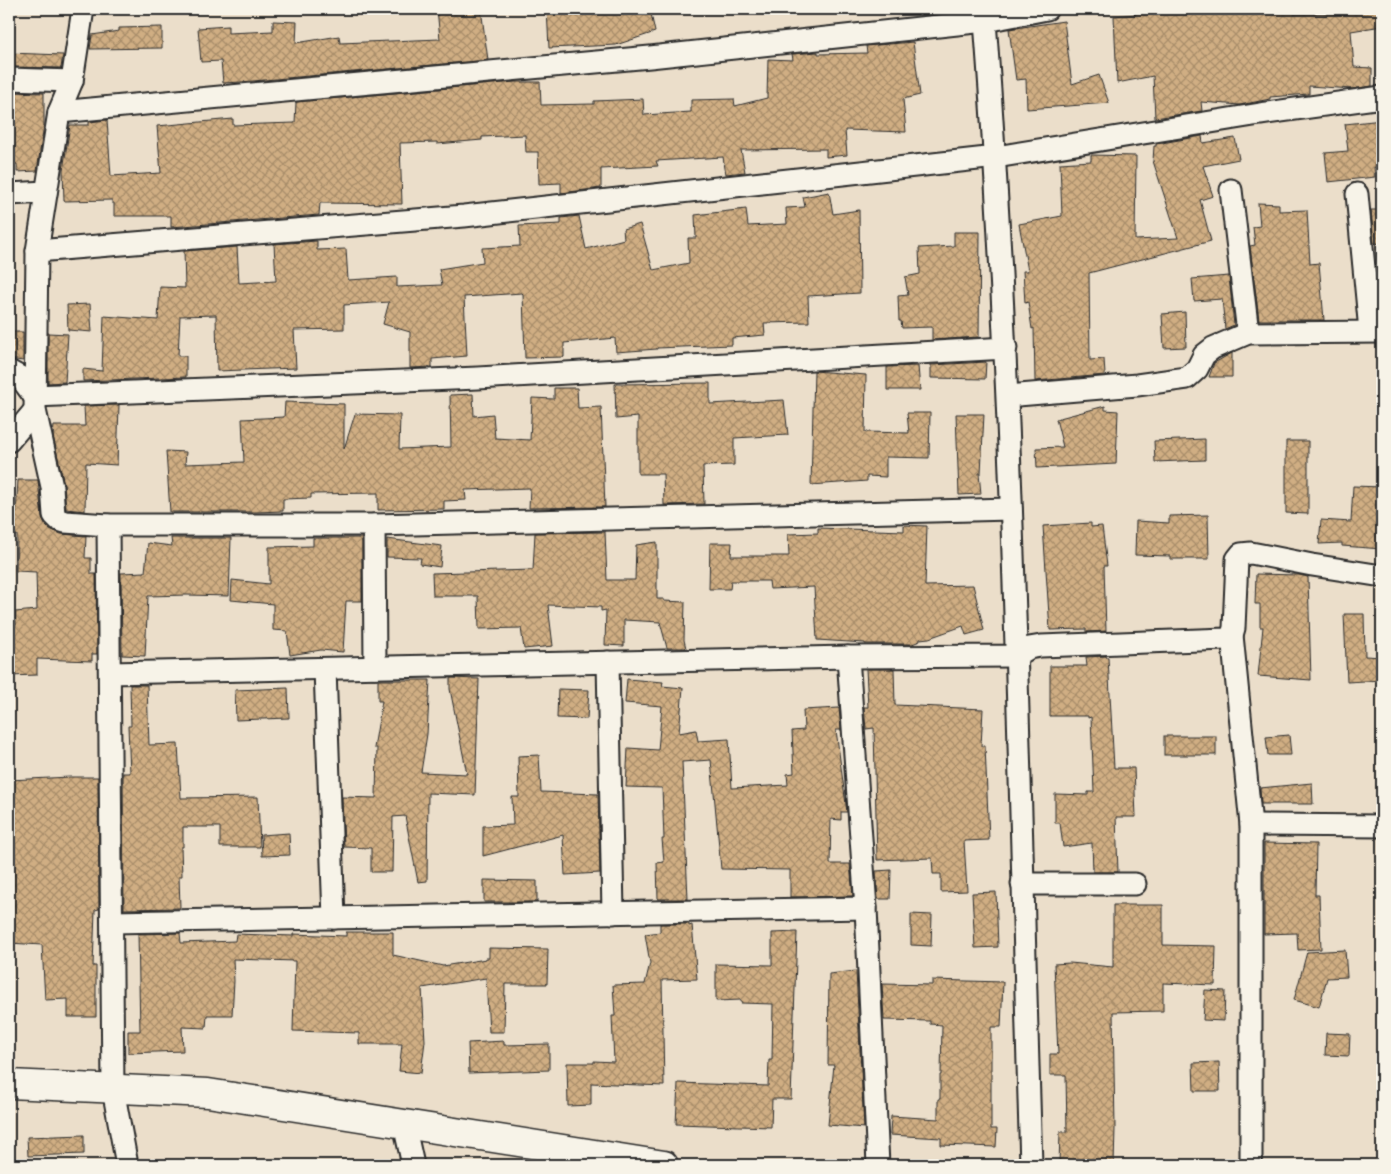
<svg xmlns="http://www.w3.org/2000/svg" width="1391" height="1174" viewBox="0 0 1391 1174" font-family="'Comic Neue',sans-serif">
	<style>
		.building { fill: url(#building-cross-hatch); stroke: #2b2b2b }
		.lines { fill: none; stroke-linecap: round; stroke-linejoin: round }
		.street-casing { stroke: #2b2b2b; stroke-width: 25 }
		.secondary-casing { stroke: #2b2b2b; stroke-width: 31 }
		.street { stroke: #f7f3e8; stroke-width: 21 }
		.secondary { stroke: #f7f3e8; stroke-width: 28 }
	</style>
	<defs>
		<pattern id="building-cross-hatch" width="8" height="8" patternUnits="userSpaceOnUse" patternTransform="scale(1.25)"><rect width="8" height="8" fill="#d0ae83"/><path d="M0 0l8 8M0 8l8-8" fill="none" stroke="#a98e6b"/></pattern>
	</defs>
	<rect width="100%" height="100%" fill="#ebdeca"/>
	<filter id="ink" filterUnits="userSpaceOnUse"><feTurbulence type="fractalNoise" baseFrequency=".02" numOctaves="2"/><feDisplacementMap in="SourceGraphic" scale="10" xChannelSelector="R" yChannelSelector="G"/><feConvolveMatrix kernelMatrix="1 2 1 2 8 2 1 2 1" color-interpolation-filters="sRGB"/></filter>
	<g filter="url(#ink)">
		<!-- building -->
		<g class="building">
			<polygon points="437,9 481,9 488,60 242,82 223,83 221,61 201,62 198,28 228,26 228,33 273,31 273,21 297,22 296,43 339,36 340,43 440,39"/>
			<polygon points="547,9 650,9 655,32 616,45 549,48"/>
			<polygon points="1136,9 1293,9 1294,14 1341,13 1365,9 1382,9 1382,26 1351,31 1354,67 1372,68 1372,86 1352,89 1309,86 1309,94 1270,97 1270,99 1240,105 1201,102 1202,111 1155,118 1153,76 1117,83 1114,16 1136,14"/>
			<polygon points="1064,21 1072,84 1099,75 1109,103 1027,109 1026,79 1016,80 1009,29"/>
			<polygon points="162,27 162,48 90,49 92,35 119,31 119,28"/>
			<polygon points="913,42 920,95 903,99 906,132 845,130 847,155 826,157 826,149 741,150 745,172 726,174 723,157 656,161 658,166 601,169 601,188 561,193 561,183 539,184 538,152 526,152 525,135 482,137 482,140 437,144 437,142 400,143 402,204 320,203 319,215 171,227 171,216 114,216 114,203 112,203 112,200 64,201 63,170 70,125 89,125 89,122 107,120 111,176 161,173 157,126 233,119 233,125 295,123 296,102 515,82 540,82 541,105 594,104 594,101 643,99 644,115 691,112 691,100 734,99 735,106 767,98 768,59 793,60 792,54 818,52 818,54 867,53 866,46"/>
			<polygon points="9,53 63,55 61,68 9,67"/>
			<polygon points="9,92 44,93 44,125 37,171 17,172 17,164 9,164"/>
			<polygon points="1382,120 1382,169 1374,167 1375,177 1328,182 1325,153 1348,151 1345,124"/>
			<polygon points="1202,136 1203,143 1235,138 1239,159 1203,166 1213,196 1200,200 1211,241 1089,273 1090,360 1104,359 1105,375 1035,381 1034,328 1032,329 1028,302 1025,303 1023,271 1028,271 1019,224 1062,216 1060,163 1091,161 1091,155 1136,156 1135,240 1178,238 1153,161 1154,146 1156,146 1156,144"/>
			<polygon points="829,192 833,214 859,210 860,293 808,296 809,322 764,323 765,335 732,338 732,345 657,348 657,349 616,352 615,338 564,343 564,357 525,358 523,294 522,293 464,297 467,356 432,359 432,367 410,368 410,332 383,324 389,302 344,305 344,329 294,330 296,368 217,371 216,315 180,316 178,356 186,356 186,377 83,381 83,369 102,371 104,316 158,320 160,287 185,288 184,251 237,247 239,283 276,281 274,244 317,241 317,250 346,249 348,280 397,277 397,287 442,285 439,269 483,262 482,248 520,246 519,226 561,224 561,218 579,216 586,249 624,239 623,229 640,224 653,270 689,263 688,238 696,238 695,215 746,209 748,226 787,224 786,208 805,207 803,197"/>
			<polygon points="1258,203 1279,204 1279,211 1307,210 1310,264 1319,263 1324,320 1259,320 1250,246 1255,245 1253,227 1260,226"/>
			<polygon points="1371,210 1382,210 1382,244 1374,243"/>
			<polygon points="954,232 980,232 979,337 932,340 932,327 902,328 901,321 899,321 898,296 908,295 905,277 920,274 919,248 954,246"/>
			<polygon points="1229,276 1234,325 1225,329 1222,299 1194,301 1192,279"/>
			<polygon points="90,304 92,332 68,330 67,305"/>
			<polygon points="1185,312 1186,347 1164,348 1162,314"/>
			<polygon points="9,332 23,332 23,361 9,359"/>
			<polygon points="48,333 68,334 65,382 48,383"/>
			<polygon points="1232,353 1232,377 1209,377 1214,363"/>
			<polygon points="986,362 985,379 931,378 931,365"/>
			<polygon points="918,366 920,390 887,390 887,367"/>
			<polygon points="814,371 866,375 865,432 909,433 907,413 930,413 929,458 886,457 886,477 867,476 867,481 811,485"/>
			<polygon points="710,383 710,404 784,400 788,435 734,438 734,465 703,466 704,504 664,505 663,474 638,474 638,417 616,419 615,384"/>
			<polygon points="554,388 577,388 578,408 601,407 605,507 529,508 530,488 465,490 466,500 444,501 444,509 378,510 378,493 311,494 311,498 283,499 283,511 256,512 170,512 166,451 186,452 185,464 244,462 242,419 284,417 285,402 344,404 344,449 355,414 400,415 399,449 451,447 450,395 473,394 474,416 493,414 495,438 530,440 532,398 554,399"/>
			<polygon points="119,405 117,465 86,463 85,511 66,509 64,484 53,436 54,426 85,426 84,406"/>
			<polygon points="1105,406 1105,410 1118,411 1116,464 1037,468 1036,448 1063,447 1056,419"/>
			<polygon points="956,414 984,414 981,473 979,473 981,494 959,495"/>
			<polygon points="1205,439 1205,460 1155,462 1154,441"/>
			<polygon points="1286,441 1308,441 1308,514 1286,513"/>
			<polygon points="18,480 38,480 42,517 45,524 50,529 61,534 86,536 85,558 91,558 91,574 96,574 97,654 92,654 92,661 37,659 37,675 9,676 9,625 16,625 15,612 37,610 36,572 16,571 17,535 9,535 9,512 16,513"/>
			<polygon points="1353,486 1382,487 1382,549 1342,546 1342,543 1319,544 1321,520 1351,522"/>
			<polygon points="1208,515 1209,559 1170,559 1170,556 1135,555 1136,521 1169,523 1169,516"/>
			<polygon points="1091,523 1091,527 1102,526 1107,566 1104,566 1106,631 1086,632 1086,629 1050,630 1043,526"/>
			<polygon points="904,525 927,526 925,586 973,585 984,630 966,635 963,626 929,638 920,639 920,641 912,644 865,644 865,643 817,640 814,587 770,589 769,581 731,581 730,589 709,589 710,543 732,543 731,556 789,556 788,534 818,533 818,528 904,531"/>
			<polygon points="605,532 607,580 635,580 636,545 657,542 657,599 664,599 664,601 685,602 684,640 686,648 667,648 660,622 624,620 624,646 605,645 606,610 601,611 601,607 548,605 553,646 524,649 521,628 479,629 478,596 433,596 432,573 533,570 535,533"/>
			<polygon points="171,538 231,538 229,596 187,595 148,596 145,656 122,655 121,573 145,572 148,543 172,546"/>
			<polygon points="313,538 362,538 362,601 346,601 343,652 321,650 290,655 287,631 273,630 273,604 231,600 232,580 269,584 269,547 313,546"/>
			<polygon points="387,539 442,546 440,567 420,564 421,558 387,557"/>
			<polygon points="1256,574 1299,575 1308,577 1311,680 1258,676 1263,627 1260,627 1260,604 1255,604"/>
			<polygon points="1344,614 1364,614 1365,656 1382,657 1382,680 1347,682"/>
			<polygon points="1106,656 1107,658 1108,658 1114,768 1134,768 1136,817 1116,817 1118,872 1093,872 1092,843 1063,847 1060,823 1055,823 1055,794 1088,795 1088,792 1094,792 1091,717 1088,718 1088,716 1050,716 1050,666 1087,666 1086,657"/>
			<polygon points="866,669 894,669 895,705 983,709 981,746 985,746 989,840 964,841 967,891 941,892 941,874 933,874 932,858 877,860 874,728 866,729 864,707 868,707"/>
			<polygon points="450,678 479,679 475,795 428,793 427,881 418,882 405,816 393,817 392,872 371,872 371,848 344,847 342,797 376,798 377,748 374,748 382,701 378,701 378,680 430,680 427,734 421,772 467,774 450,689"/>
			<polygon points="627,679 663,682 662,686 683,688 679,733 696,730 698,741 729,739 732,788 788,785 787,774 794,773 792,731 804,730 803,710 839,708 841,730 836,730 847,812 841,812 841,820 831,819 830,864 850,864 853,896 790,897 790,870 721,869 711,760 682,762 688,899 658,899 657,863 664,862 662,839 664,839 662,788 626,787 628,748 658,750 662,706 625,703"/>
			<polygon points="130,685 147,685 149,745 178,744 181,798 258,797 260,847 220,847 220,827 183,827 183,847 181,847 182,876 179,876 180,908 124,909 123,773 130,773 128,726 131,726"/>
			<polygon points="288,688 289,718 236,720 235,690"/>
			<polygon points="558,689 589,690 587,719 557,718"/>
			<polygon points="1289,735 1291,755 1268,755 1266,737"/>
			<rect x="1164" y="736" width="52" height="19"/>
			<polygon points="539,755 541,792 598,794 600,873 565,875 563,835 483,856 483,826 513,825 512,797 519,797 518,756"/>
			<polygon points="70,777 98,777 99,909 95,910 93,966 96,966 96,1017 68,1017 68,999 45,1000 42,945 9,943 9,780"/>
			<polygon points="1312,783 1313,804 1261,804 1260,788"/>
			<polygon points="289,833 290,855 262,856 261,835"/>
			<polygon points="1264,843 1316,844 1315,895 1319,895 1321,949 1298,950 1297,933 1264,934"/>
			<polygon points="891,870 890,899 878,899 876,871"/>
			<polygon points="484,880 537,881 537,902 484,902"/>
			<polygon points="996,892 998,947 975,948 972,893"/>
			<polygon points="1113,905 1163,905 1163,945 1216,946 1215,985 1163,983 1163,1011 1113,1012 1115,1128 1114,1165 1059,1165 1060,1132 1067,1132 1066,1075 1050,1075 1050,1054 1058,1054 1054,964 1070,963 1113,967"/>
			<polygon points="911,914 932,915 931,946 911,945"/>
			<polygon points="660,924 689,924 689,926 692,925 697,979 662,980 664,1086 591,1083 591,1105 568,1106 567,1063 594,1063 594,1061 614,1062 612,1016 615,1016 613,985 645,984 650,963 645,934 660,932"/>
			<polygon points="346,932 393,932 393,955 443,966 486,959 486,958 489,958 489,948 548,949 547,984 505,984 504,1032 489,1032 486,978 422,988 425,1041 421,1073 399,1071 402,1044 359,1044 359,1033 293,1031 295,961 233,959 234,981 232,1015 207,1015 206,1028 182,1027 183,1051 128,1053 128,1031 140,1031 138,934 180,933 181,943 235,941 236,934 293,936 293,934 346,936"/>
			<polygon points="797,932 791,1099 772,1099 771,1127 676,1124 678,1083 768,1086 769,1060 772,1060 773,1004 741,1003 741,1000 716,1001 716,964 772,965 772,933"/>
			<polygon points="1345,950 1347,977 1327,978 1319,1007 1294,1000 1307,952"/>
			<polygon points="856,971 864,1128 828,1125 834,1065 828,1065 829,974"/>
			<polygon points="932,980 1003,982 1001,1027 991,1027 991,1129 997,1129 996,1147 941,1145 941,1138 890,1135 891,1116 938,1119 938,1099 940,1099 940,1075 941,1075 942,1025 930,1024 930,1021 884,1020 882,984 932,985"/>
			<polygon points="1205,990 1225,991 1224,1021 1203,1020"/>
			<polygon points="1326,1033 1350,1034 1349,1056 1325,1055"/>
			<polygon points="504,1041 504,1045 549,1044 549,1070 469,1073 468,1043"/>
			<polygon points="1219,1062 1220,1091 1194,1091 1193,1063"/>
			<polygon points="84,1135 84,1154 28,1156 27,1137"/>
		</g>
		<g class="lines">
			<!-- street casing -->
			<g class="street-casing">
				<g id="street">
					<polyline points="83,9 72,81 59,112 37,251 35,410 52,487 54,515 59,520 65,522 108,525 374,525 1011,509"/>
					<path d="M983 9 985 21C1014 402 1019 784 1031 1165"/>
					<polyline points="9,79 72,81"/>
					<polyline points="59,112 650,57 985,21 1047,9"/>
					<polyline points="1231,190 1248,333"/>
					<polyline points="9,194 46,192"/>
					<polyline points="1357,194 1370,331"/>
					<polyline points="37,251 464,216 996,157 1260,114 1382,97"/>
					<polyline points="9,371 20,377 34,396"/>
					<polyline points="34,396 478,378 1006,348"/>
					<polyline points="1008,396 1137,385 1187,378 1197,369 1204,355 1213,348 1248,333 1382,332"/>
					<polyline points="9,441 35,410"/>
					<polyline points="108,525 113,1089 127,1165"/>
					<polyline points="374,525 375,667"/>
					<polyline points="1232,635 1251,825 1251,1165"/>
					<polyline points="848,657 866,908 878,1165"/>
					<polyline points="608,662 613,913"/>
					<polyline points="325,669 334,918"/>
					<polyline points="110,673 848,657 1016,656 1029,648 1041,646 1226,639 1232,635 1234,628 1237,559 1241,554 1251,553 1312,565 1382,576"/>
					<polyline points="1251,825 1382,826"/>
					<polyline points="1022,884 1135,884"/>
					<polyline points="112,922 866,908"/>
					<polyline points="404,1124 413,1165"/>
				</g>
			</g>
			<!-- secondary casing -->
			<g class="secondary-casing">
				<polyline id="secondary" points="9,1084 208,1093 664,1165"/>
			</g>
			<!-- street -->
			<use href="#street" class="street"/>
			<!-- secondary -->
			<use href="#secondary" class="secondary"/>
		</g>
	</g>
	<!-- margin -->
	<rect width="1391" height="1174" fill="none" stroke="#f7f3e8" stroke-width="30"/>
	<rect x="15" y="15" width="1361" height="1144" fill="none" stroke="#2b2b2b" stroke-width="2" filter="url(#ink)"/>
</svg>
